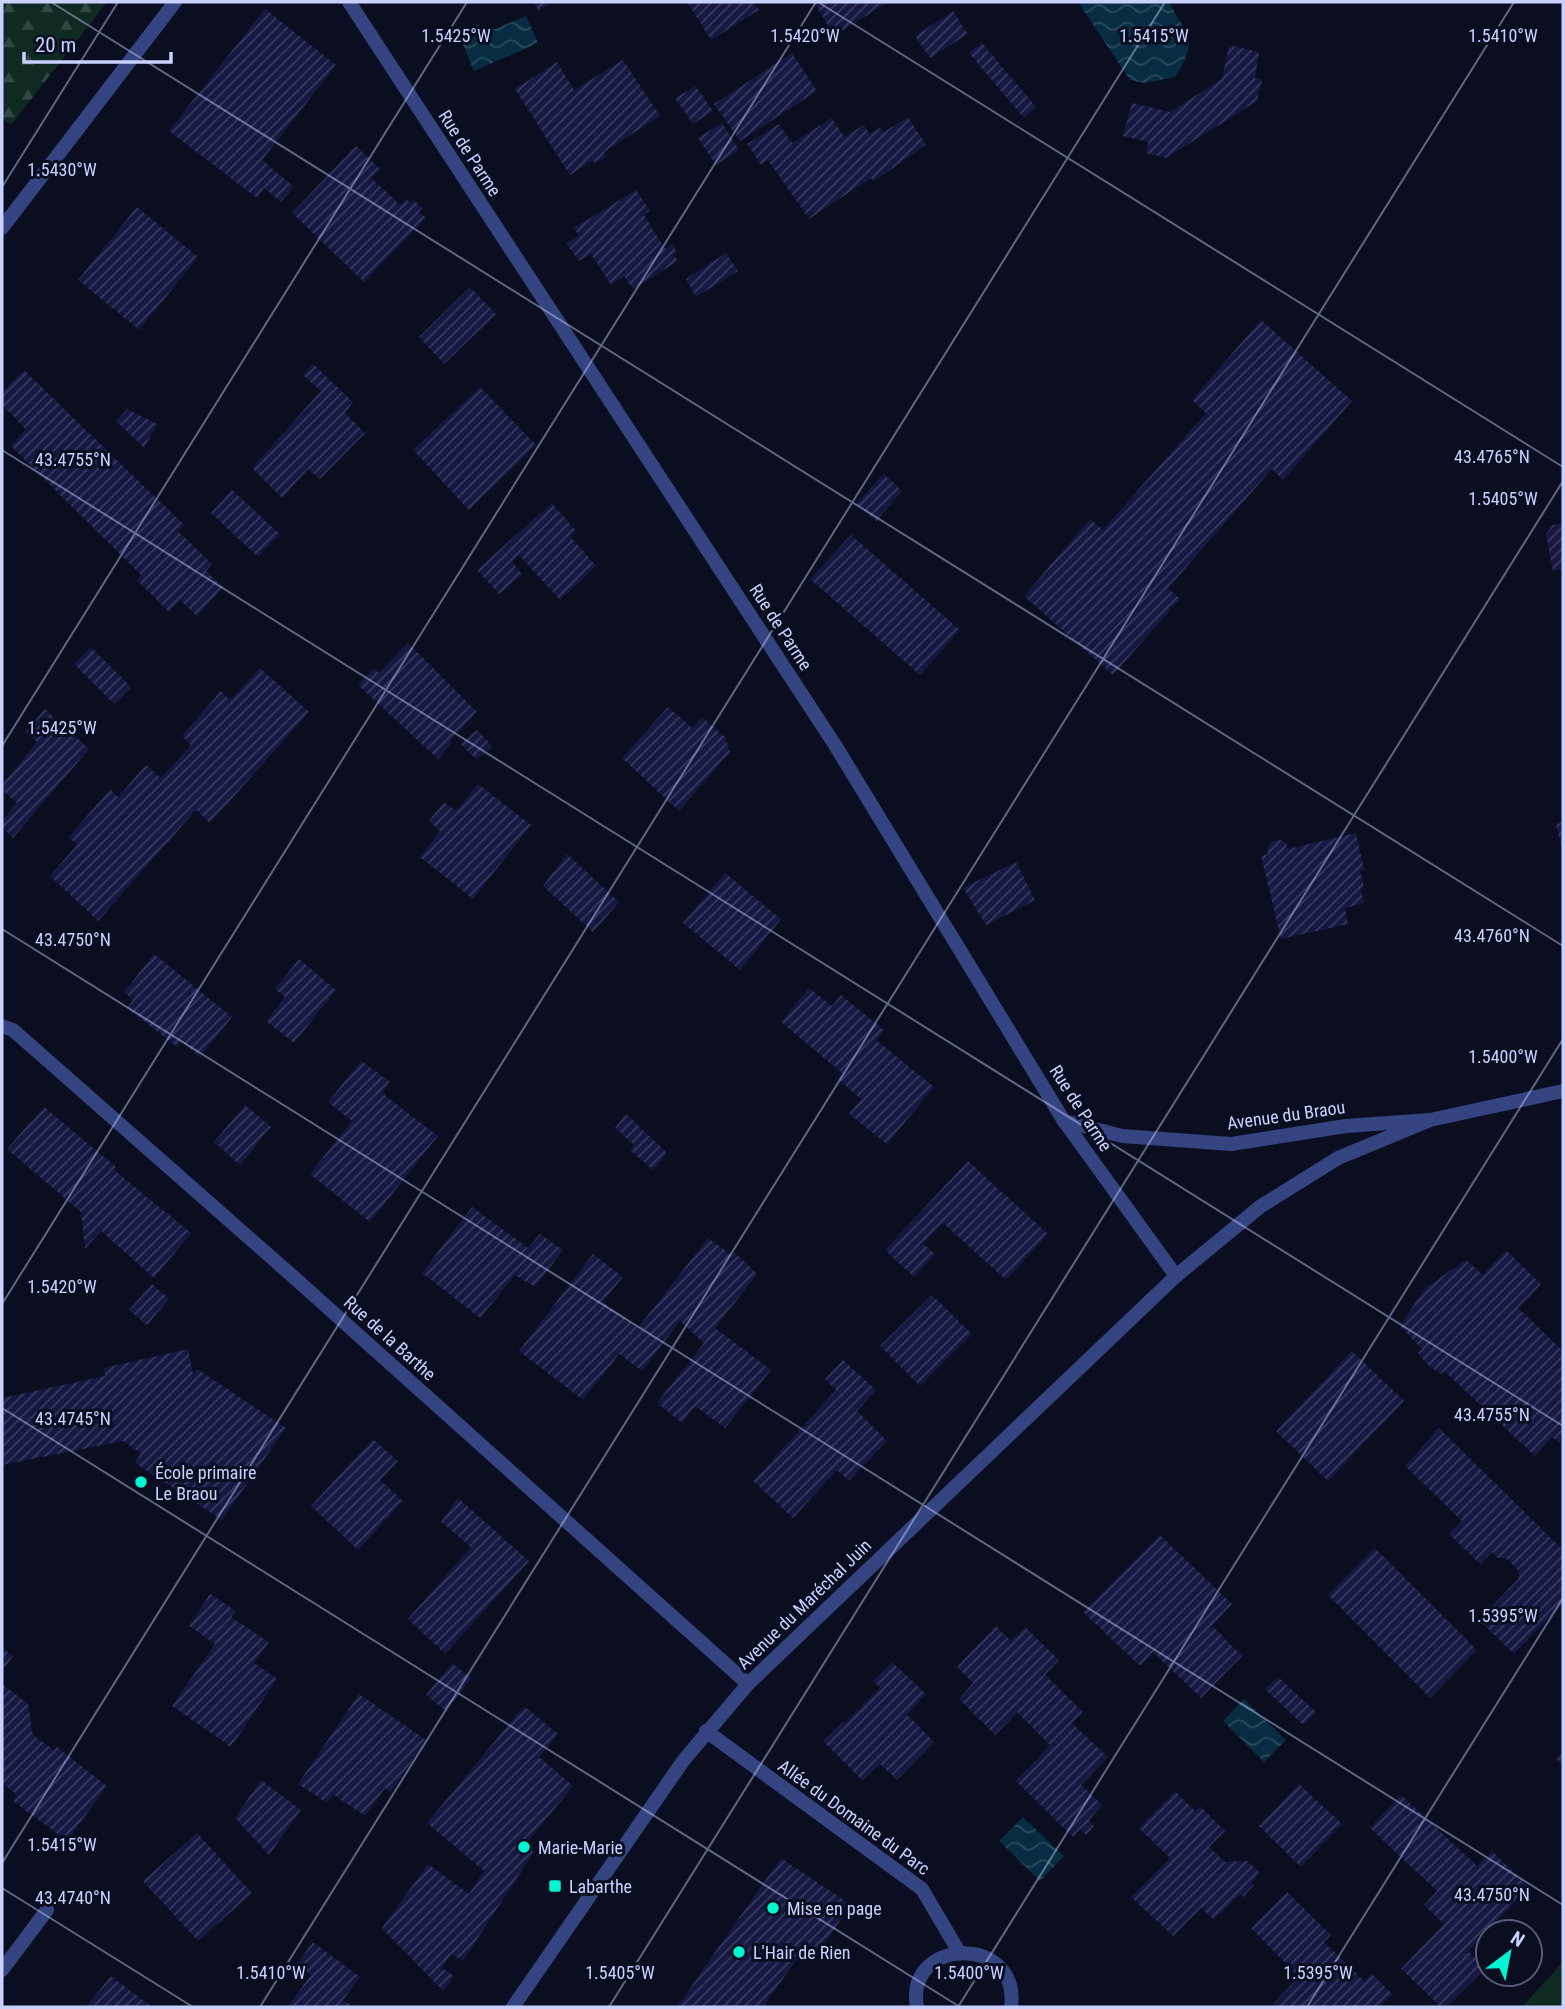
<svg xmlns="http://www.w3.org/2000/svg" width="1565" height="2009" viewBox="0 0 1565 2009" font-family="'Roboto Condensed',sans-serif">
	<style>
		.forest { fill: url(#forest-firs) }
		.pitch { fill: #0e2a22 }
		.water { fill: url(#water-waves) }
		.building { fill: url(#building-hatch) }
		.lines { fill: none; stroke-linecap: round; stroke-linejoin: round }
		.minor { stroke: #344481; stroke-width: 14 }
		.ticks { fill: none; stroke: #cad1ff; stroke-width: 2; stroke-opacity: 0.45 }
		.poi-dot { fill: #00f5d2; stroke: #0b0d20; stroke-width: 2.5 }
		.labels { text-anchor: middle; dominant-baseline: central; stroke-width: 6; stroke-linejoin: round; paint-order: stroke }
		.street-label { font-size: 18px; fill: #cad1ff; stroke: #0b0d20 }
		.poi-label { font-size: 18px; fill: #cad1ff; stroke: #0b0d20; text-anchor: start }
		.ticks-label { font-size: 18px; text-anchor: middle; fill: #cad1ff; stroke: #0b0d20; stroke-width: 6; stroke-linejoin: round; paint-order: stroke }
	</style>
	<defs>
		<pattern id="forest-firs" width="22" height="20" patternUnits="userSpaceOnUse" patternTransform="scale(1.75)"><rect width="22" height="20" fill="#0e2a22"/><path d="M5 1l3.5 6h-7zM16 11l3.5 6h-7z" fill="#304843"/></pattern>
		<pattern id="water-waves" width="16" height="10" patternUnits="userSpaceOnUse" patternTransform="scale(1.75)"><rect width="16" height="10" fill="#082c42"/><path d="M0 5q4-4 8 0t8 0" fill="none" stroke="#2b4a5e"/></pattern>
		<pattern id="building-hatch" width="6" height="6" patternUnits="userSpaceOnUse" patternTransform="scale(1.75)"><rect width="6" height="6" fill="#161842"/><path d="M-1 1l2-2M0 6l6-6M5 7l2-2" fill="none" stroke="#37395e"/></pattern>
	</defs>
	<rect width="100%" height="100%" fill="#0b0d20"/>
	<!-- forest -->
	<polygon class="forest" points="2,2 107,2 11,125 2,118"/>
	<!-- pitch -->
	<polygon class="pitch" points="1563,1962 1563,2007 1522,2007"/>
	<!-- water -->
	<g class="water">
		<path d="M1078 2H1169C1188 37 1199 40 1175 77L1145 83 1130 80Z"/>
		<polygon points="526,16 538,43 474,71 462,42 467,39 466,32 474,24 480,26 485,33"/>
		<polygon points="1244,1699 1286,1740 1264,1762 1223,1721"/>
		<polygon points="1023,1817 1064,1856 1040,1881 999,1841"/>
	</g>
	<!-- building -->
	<g class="building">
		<polygon points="533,2 553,2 539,11"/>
		<polygon points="687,2 753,2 759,10 711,40"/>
		<polygon points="814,2 888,2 834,36"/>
		<polygon points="265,9 336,65 262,160 294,187 281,202 264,188 257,198 169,131"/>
		<polygon points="953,11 968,34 930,58 915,36"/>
		<polygon points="982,43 1036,107 1024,118 969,53"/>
		<polygon points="1229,45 1259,52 1255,78 1262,80 1257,101 1166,158 1146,153 1148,142 1123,136 1132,103 1170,112 1222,79"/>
		<polygon points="792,53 817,91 740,141 714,104"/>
		<polygon points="623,60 660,116 604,152 606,157 595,163 593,160 570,175 515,89 557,62 574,90"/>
		<polygon points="696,86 713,111 693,124 675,98"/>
		<polygon points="908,117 926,145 874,181 871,178 809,219 768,160 761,165 747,144 779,124 792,143 832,118 844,137 864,125 869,134 880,128 884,132"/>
		<polygon points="722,123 739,150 716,165 698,138"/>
		<polygon points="356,146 380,169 371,178 400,205 406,199 411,203 414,200 422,208 419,212 426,218 364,282 292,213"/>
		<polygon points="636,190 650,211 644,215 665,249 672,244 677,252 674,255 678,261 633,289 624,276 611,285 591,254 579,261 566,243 579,236 574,228"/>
		<polygon points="137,207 198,257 139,330 78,280"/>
		<polygon points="726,253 738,271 696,297 686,279"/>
		<polygon points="470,287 496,314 444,364 419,337"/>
		<polygon points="1261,320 1352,401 1283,480 1272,469 1168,588 1180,599 1113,675 1024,596 1090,519 1103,530 1206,413 1192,400"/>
		<polygon points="313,364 353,402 345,413 365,433 320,479 308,469 282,498 252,468 321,391 303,375"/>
		<polygon points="24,370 184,525 178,531 212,564 206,571 223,587 197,616 180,600 169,612 137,580 141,575 11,446 26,429 2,405 2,392"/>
		<polygon points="480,387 536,445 469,510 413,450"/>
		<polygon points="127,409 157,424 144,448 116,421"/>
		<polygon points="884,474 902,491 876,521 856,504"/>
		<polygon points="232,490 280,534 258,557 211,513"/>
		<polygon points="552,503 576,531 570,536 596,566 560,600 519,555 512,562 522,574 499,594 477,570"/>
		<polygon points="1563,523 1563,569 1553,571 1546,534 1553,525"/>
		<polygon points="851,535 960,630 920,675 810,579"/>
		<polygon points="408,643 477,712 450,741 451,743 438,759 358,685 374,668 379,673"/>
		<polygon points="91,647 131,687 114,704 74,664"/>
		<polygon points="260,668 309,712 210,823 196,810 98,921 50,876 77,845 69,837 110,789 118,797 146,765 161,778 191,745 182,736 221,691 230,700"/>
		<polygon points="668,707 692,728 702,717 725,737 730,752 679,811 622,758"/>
		<polygon points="45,709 89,749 13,838 2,827 2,821 17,803 2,790 2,785 37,742 25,732"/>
		<polygon points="477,730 492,746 477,760 461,744"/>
		<polygon points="478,784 531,825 473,899 420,857 440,831 429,821 444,802 456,811"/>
		<polygon points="1563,822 1563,850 1562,850 1556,824"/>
		<polygon points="1356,833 1364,870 1360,870 1364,888 1361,889 1364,903 1345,908 1348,924 1281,939 1261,856 1268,854 1267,848 1271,842 1280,840 1286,843 1288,849"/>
		<polygon points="567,854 619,902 593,932 543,886"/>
		<polygon points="1016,862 1035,900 986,925 963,888"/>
		<polygon points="725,873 781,919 740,970 683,923"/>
		<polygon points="154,954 232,1017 200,1057 182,1042 177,1047 127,1008 133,1000 124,992"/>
		<polygon points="299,959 336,990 294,1043 266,1021 285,997 275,989"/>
		<polygon points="809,988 832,1006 841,995 884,1030 876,1040 934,1087 887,1144 849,1114 861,1099 838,1079 842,1073 781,1022"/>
		<polygon points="361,1061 390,1082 382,1093 438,1136 370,1222 310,1174 352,1121 328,1102"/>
		<polygon points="245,1105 271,1127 240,1165 214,1142"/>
		<polygon points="44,1107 116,1167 114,1170 191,1233 154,1278 101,1231 85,1249 81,1212 7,1149"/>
		<polygon points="626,1114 667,1153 653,1170 630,1150 634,1145 615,1128"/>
		<polygon points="968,1161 1048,1234 1006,1280 943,1223 923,1243 935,1254 914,1277 885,1250"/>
		<polygon points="472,1207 528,1248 540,1234 563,1250 535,1287 515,1275 480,1318 422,1273"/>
		<polygon points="708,1238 732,1255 734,1252 757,1274 715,1328 771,1370 725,1428 695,1406 682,1423 657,1403 704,1343 680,1321 642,1371 619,1354 583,1400 519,1351 593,1254 623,1277 603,1302 638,1328"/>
		<polygon points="1506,1250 1541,1284 1518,1308 1563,1351 1563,1438 1559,1443 1552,1437 1535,1456 1444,1371 1441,1374 1429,1366 1418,1353 1422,1349 1400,1326 1425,1288 1466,1260 1483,1275"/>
		<polygon points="152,1284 169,1299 147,1325 129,1310"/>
		<polygon points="932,1295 972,1334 920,1386 880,1346"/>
		<polygon points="188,1349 193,1374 197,1369 286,1428 222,1520 135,1463 141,1453 123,1441 2,1465 2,1398 105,1376 104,1368"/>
		<polygon points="1352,1351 1404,1401 1328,1481 1276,1431"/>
		<polygon points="843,1360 876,1390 857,1411 887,1441 849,1481 837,1470 793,1518 753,1481 836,1390 825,1379"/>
		<polygon points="1439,1428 1563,1550 1563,1603 1514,1654 1479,1620 1519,1578 1519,1571 1506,1558 1498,1558 1492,1552 1480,1564 1449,1534 1462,1521 1405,1466"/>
		<polygon points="373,1439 398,1461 380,1480 403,1501 358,1550 311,1506"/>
		<polygon points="458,1498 529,1561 445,1654 408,1619 471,1547 441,1522"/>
		<polygon points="1160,1535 1232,1604 1212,1626 1242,1656 1201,1698 1153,1652 1140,1666 1083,1612"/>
		<polygon points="1375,1548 1477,1650 1430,1698 1328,1595"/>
		<polygon points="210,1594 236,1611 231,1617 269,1642 254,1663 277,1679 231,1747 172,1706 215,1644 189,1626"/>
		<polygon points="996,1626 1011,1641 1025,1627 1059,1660 1045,1675 1083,1712 1072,1723 1108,1757 1081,1785 1102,1805 1089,1820 1094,1826 1086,1835 1080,1829 1073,1837 1016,1781 1050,1745 1017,1712 995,1735 959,1699 973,1683 957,1667"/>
		<polygon points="2,1648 13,1656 2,1671"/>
		<polygon points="892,1662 926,1694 907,1714 934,1742 897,1780 880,1764 863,1781 823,1741 843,1721 845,1723 880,1688 873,1681"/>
		<polygon points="452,1663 471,1678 446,1711 426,1695"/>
		<polygon points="1278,1677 1316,1712 1303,1725 1265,1689"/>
		<polygon points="2,1684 28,1704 33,1735 54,1750 57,1747 107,1786 67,1841 13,1801 17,1795 2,1783"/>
		<polygon points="359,1694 426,1740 391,1792 385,1788 365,1816 333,1794 327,1803 298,1784"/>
		<polygon points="524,1706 558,1734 539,1757 573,1786 525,1845 534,1852 463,1961 451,1954 442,1968 454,1976 443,1991 382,1928 428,1864 469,1894 484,1871 427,1823"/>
		<polygon points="1563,1750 1563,1766 1556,1759"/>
		<polygon points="261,1780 301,1810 269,1855 235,1818"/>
		<polygon points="1299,1784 1342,1824 1301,1867 1259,1826"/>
		<polygon points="1175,1791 1195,1811 1200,1806 1225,1831 1209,1847 1225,1862 1247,1861 1260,1873 1251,1883 1254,1885 1243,1897 1240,1894 1214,1920 1201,1908 1173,1936 1131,1897 1170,1858 1139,1828"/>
		<polygon points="1401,1795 1477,1866 1492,1851 1529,1887 1468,1951 1486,1968 1446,2007 1441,2007 1401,1969 1444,1924 1424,1905 1437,1891 1370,1828"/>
		<polygon points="197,1833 252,1893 198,1941 143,1881"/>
		<polygon points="781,1858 851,1905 818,1953 797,1959 763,2007 677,2007"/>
		<polygon points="1287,1892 1331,1935 1324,1942 1364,1981 1372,1974 1392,1994 1379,2007 1276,2007 1273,2004 1299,1977 1251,1928"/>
		<polygon points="313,1942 360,1977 343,2000 354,2007 287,2007 311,1975 296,1965"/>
		<polygon points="111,1976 152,2007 86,2007"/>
	</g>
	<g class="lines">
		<!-- minor -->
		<g class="minor">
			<polyline points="349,2 835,745 1064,1121 1176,1276"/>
			<polyline points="2,228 175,2"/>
			<polyline points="2,1026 13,1030 298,1281 748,1684"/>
			<polyline points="1064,1121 1122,1136 1231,1144 1346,1126 1430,1120 1563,1091"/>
			<polyline points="706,1731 922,1889 959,1952"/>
			<polyline points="2,1970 47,1910"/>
			<polyline points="513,2007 683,1761 748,1684 1176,1276 1261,1206 1338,1158 1430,1120"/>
			<path d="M917 2007C904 1937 1021 1934 1011 2007"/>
		</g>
	</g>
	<!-- ticks -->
	<path class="ticks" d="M51 2 1563 946M818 2 1563 467M2 187 118 2M2 450 1563 1426M2 746 467 2M2 929 1563 1905M2 1304 816 2M2 1408 960 2007M2 1863 1165 2M2 1888 193 2007M260 2007 1514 2M609 2007 1563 481M958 2007 1563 1039M1307 2007 1563 1598"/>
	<!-- markers -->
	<g class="poi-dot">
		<circle cx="141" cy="1482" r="7"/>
		<circle cx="524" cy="1847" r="7"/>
		<rect x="548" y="1879" width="14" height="14" rx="3.5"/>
		<circle cx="773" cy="1908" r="7"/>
		<circle cx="739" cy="1952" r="7"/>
	</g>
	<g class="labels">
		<!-- street labels -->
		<g class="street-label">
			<text transform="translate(470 153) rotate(57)">Rue de Parme</text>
			<text transform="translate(781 627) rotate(57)">Rue de Parme</text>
			<text transform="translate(1081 1108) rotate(57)">Rue de Parme</text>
			<text transform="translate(1286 1115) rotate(-8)">Avenue du Braou</text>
			<text transform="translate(390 1338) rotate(42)">Rue de la Barthe</text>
			<text transform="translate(804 1604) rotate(-44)">Avenue du Maréchal Juin</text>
			<text transform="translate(854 1817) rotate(36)">Allée du Domaine du Parc</text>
		</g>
		<!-- poi labels -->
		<g class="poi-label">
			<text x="155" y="1472">École primaire<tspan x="155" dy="21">Le Braou</tspan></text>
			<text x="538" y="1847">Marie-Marie</text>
			<text x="569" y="1886">Labarthe</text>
			<text x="787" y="1908">Mise en page</text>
			<text x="753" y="1952">L'Hair de Rien</text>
		</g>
	</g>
	<g class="ticks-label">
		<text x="456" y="42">1.5425°W</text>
		<text x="805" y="42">1.5420°W</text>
		<text x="1154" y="42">1.5415°W</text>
		<text x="1503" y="42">1.5410°W</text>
		<text x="62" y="176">1.5430°W</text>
		<text x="1492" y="463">43.4765°N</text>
		<text x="73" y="466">43.4755°N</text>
		<text x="1503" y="505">1.5405°W</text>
		<text x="62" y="734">1.5425°W</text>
		<text x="1492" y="942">43.4760°N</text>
		<text x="73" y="946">43.4750°N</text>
		<text x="1503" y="1063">1.5400°W</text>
		<text x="62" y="1293">1.5420°W</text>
		<text x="1492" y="1421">43.4755°N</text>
		<text x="73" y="1425">43.4745°N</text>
		<text x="1503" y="1622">1.5395°W</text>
		<text x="62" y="1851">1.5415°W</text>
		<text x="1492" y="1901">43.4750°N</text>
		<text x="73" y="1904">43.4740°N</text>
		<text x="271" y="1979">1.5410°W</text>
		<text x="620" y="1979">1.5405°W</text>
		<text x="969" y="1979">1.5400°W</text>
		<text x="1318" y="1979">1.5395°W</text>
	</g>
	<!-- border -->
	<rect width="1565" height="2009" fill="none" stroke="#cad1ff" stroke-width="7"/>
	<!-- north arrow -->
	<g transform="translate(1509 1953) rotate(32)"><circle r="33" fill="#0b0d20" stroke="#575b79" stroke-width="2"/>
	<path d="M0-5L12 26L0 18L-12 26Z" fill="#00f5d2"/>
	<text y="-10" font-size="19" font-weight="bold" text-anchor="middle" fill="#cad1ff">N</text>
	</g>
	<!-- scale -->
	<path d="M24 52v10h147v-10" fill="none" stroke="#cad1ff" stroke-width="3.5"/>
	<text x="35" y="52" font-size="21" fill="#cad1ff" stroke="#0b0d20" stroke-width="5" paint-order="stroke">20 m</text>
</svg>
